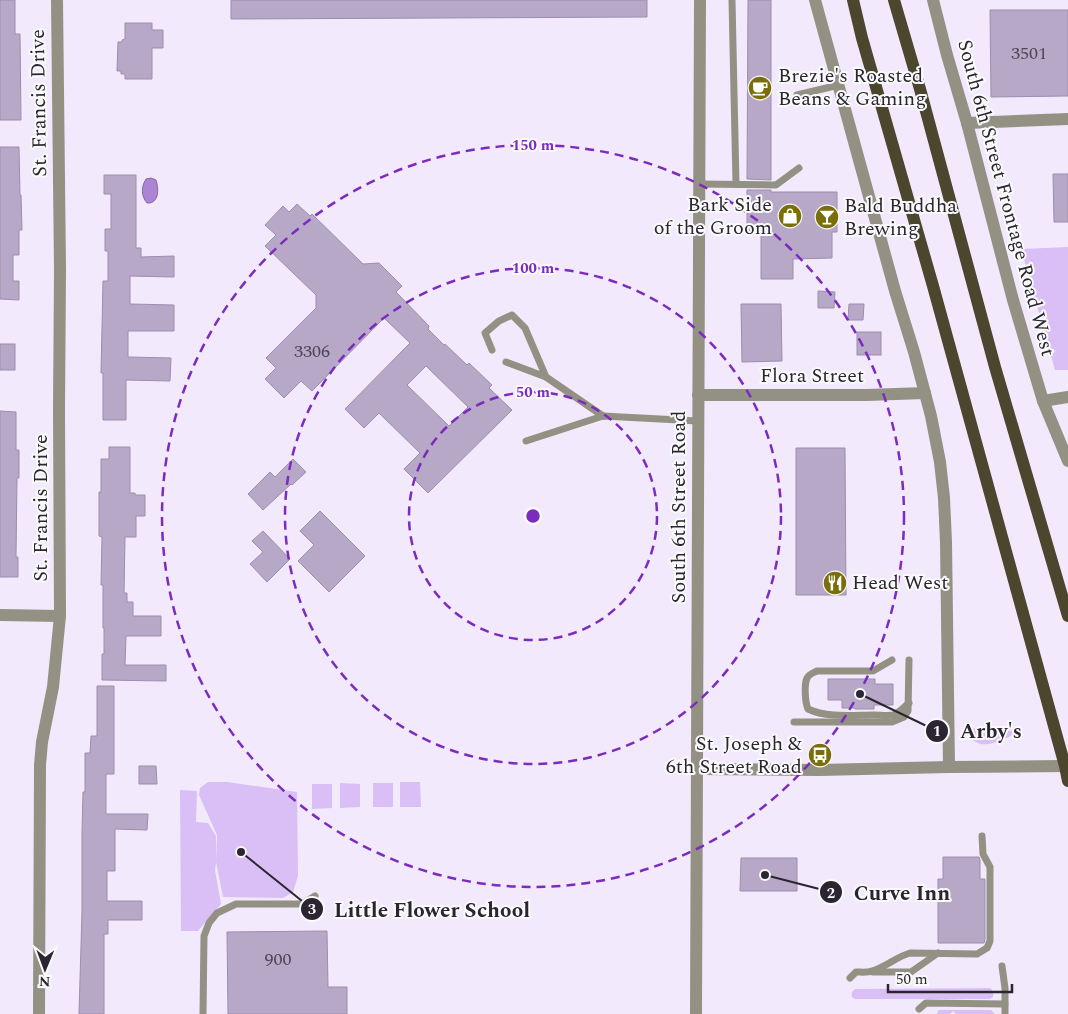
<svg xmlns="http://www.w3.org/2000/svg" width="1068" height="1014" viewBox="0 0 1068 1014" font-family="Spectral,serif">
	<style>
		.green { fill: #d9bff5 }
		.water { fill: #ac84d4; stroke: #8568a3 }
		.building { fill: #b7a8c7; stroke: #9c8eac; fill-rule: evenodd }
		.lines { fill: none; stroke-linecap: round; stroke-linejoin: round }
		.lane { stroke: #939183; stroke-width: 7 }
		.street { stroke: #939183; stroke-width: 12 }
		.primary { stroke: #4b472e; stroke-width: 12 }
		.ring { fill: none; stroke: #7b2cbf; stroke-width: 2.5; stroke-dasharray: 9 6 }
		.labels { text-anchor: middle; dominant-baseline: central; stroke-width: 4; stroke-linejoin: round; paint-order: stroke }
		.number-label { font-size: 18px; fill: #4d4656 }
		.poi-label { font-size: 20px; fill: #2a2531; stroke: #fafafa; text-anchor: start }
		.street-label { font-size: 20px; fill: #2a2531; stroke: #fafafa }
		.centre { fill: #7b2cbf; stroke: #fafafa; stroke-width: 2.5 }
		.ring-label { font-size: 15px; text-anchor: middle; font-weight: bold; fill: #7b2cbf; stroke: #fafafa; stroke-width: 4; stroke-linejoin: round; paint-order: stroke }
		.leader { fill: none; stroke: #2a2531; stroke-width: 2 }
		.callout-dot { fill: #2a2531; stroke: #fafafa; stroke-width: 2 }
		.mark-label { font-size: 15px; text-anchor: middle; font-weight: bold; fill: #fff }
		.callout-label { font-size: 21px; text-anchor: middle; font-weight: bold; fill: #2a2531; stroke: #fafafa; stroke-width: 4; stroke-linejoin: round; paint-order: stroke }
	</style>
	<rect width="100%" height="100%" fill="#f2e9fc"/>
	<!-- green -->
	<g class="green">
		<polygon points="1068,247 1068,370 1055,370 1021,249"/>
		<path d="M969 728 1014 731 1016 733C999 742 976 755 966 729Z"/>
		<polygon points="208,782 227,782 297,792 298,876 293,892 283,898 223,897 216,862 215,870 221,904 198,931 181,931 180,790 197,791 196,822 208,823 216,836 216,861 217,835 199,795 200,788"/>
		<polygon points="400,782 420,782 421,807 400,807"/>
		<polygon points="340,783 360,784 360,807 340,808"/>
		<rect x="373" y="783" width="20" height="24"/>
		<polygon points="312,784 332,784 332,808 312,809"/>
		<path d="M990 988C993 990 994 993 993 997L990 999H855L852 997C851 994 852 990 856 989Z"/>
		<polygon points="939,1010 991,1010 995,1014 956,1014 953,1011 950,1014 938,1014 937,1012"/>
	</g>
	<!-- water -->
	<path class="water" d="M151 178 156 180C159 189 159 204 147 203 141 196 141 187 146 179Z"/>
	<!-- building -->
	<g class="building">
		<polygon points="0,0 15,0 15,34 20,34 21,120 0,120"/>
		<polygon points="231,0 647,0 647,17 231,19"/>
		<polygon points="748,0 771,0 771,180 747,179"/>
		<polygon points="990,10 1068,10 1068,96 991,97"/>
		<polygon points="125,23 152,23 152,30 163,30 163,48 152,48 152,79 125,79 125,74 121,74 121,71 117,71 118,42 122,42 122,40 125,39"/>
		<polygon points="0,147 19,147 20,195 21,195 22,230 19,230 19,255 13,255 13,281 19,281 19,300 0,299"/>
		<polygon points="1053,174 1068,174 1068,222 1054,222"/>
		<polygon points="104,175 136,175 136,248 141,248 141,257 174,256 174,277 130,276 130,304 174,305 174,331 128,331 128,357 171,358 170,381 126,380 126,420 103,420 103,373 101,373 103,281 108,281 108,251 105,251 105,229 111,229 111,194 104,194"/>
		<polygon points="747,190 771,190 771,192 837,192 837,232 832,232 832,258 793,259 793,279 761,279 761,232 747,232"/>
		<path d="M297 204 310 216 312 214 363 264 379 263 402 286 396 292 429 326 428 329 444 345 445 344 467 365 469 363 492 385 489 388 512 410 428 493 404 469 420 453 379 413 364 428 345 409 410 343 384 318 312 391 301 381 284 398 265 379 276 368 266 358 316 308V295L265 246 276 235 265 225 283 206 289 212ZM426 366 468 407 449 426 407 385Z"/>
		<polygon points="818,291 835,292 834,308 818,308"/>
		<polygon points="741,304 781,304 782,361 742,362"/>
		<polygon points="849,304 864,304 863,320 848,320"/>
		<rect x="857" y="332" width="24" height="23"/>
		<rect x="0" y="344" width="15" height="26"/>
		<polygon points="0,411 16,412 16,450 19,450 19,478 17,478 16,557 18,557 18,577 0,577"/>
		<polygon points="109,447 130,447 130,493 135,493 135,495 145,495 145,516 136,516 136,537 125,537 124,593 127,593 127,602 133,602 133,616 161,616 161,636 126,636 125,665 166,665 166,681 102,680 102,654 104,654 104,628 103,628 103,585 101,585 102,537 99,536 99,492 101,492 101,459 109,459"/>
		<polygon points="796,448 845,448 846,595 796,595"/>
		<polygon points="293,459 306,472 292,485 291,484 263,510 248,494 270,472 275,477"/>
		<polygon points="320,511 365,556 329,592 298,561 314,545 300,531"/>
		<polygon points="263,531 290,559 267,582 250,564 263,552 252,541"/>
		<polygon points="828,679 875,679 875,684 893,684 893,705 874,705 874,709 855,709 855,708 842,708 842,700 828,700"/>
		<polygon points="97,686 114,686 114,774 106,774 106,814 148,814 147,830 115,829 115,871 107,871 107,901 142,901 142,920 108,920 108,934 104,934 104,1014 79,1014 82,911 82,832 83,792 85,792 85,753 90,753 91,736 97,736"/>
		<polygon points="139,766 156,766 157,784 139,784"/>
		<polygon points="943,857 979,857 980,860 980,879 985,879 985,940 984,943 938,943 938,879 943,879"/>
		<polygon points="741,858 797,858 797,891 740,891"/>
		<polygon points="327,931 328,987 347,987 347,1014 228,1014 227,932"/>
	</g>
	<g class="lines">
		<!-- lane -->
		<g class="lane">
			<polyline points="732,0 736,184"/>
			<polyline points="797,95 839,85"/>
			<polyline points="699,184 776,185 799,168"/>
			<polyline points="492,350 485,333 499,321 512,315 525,328 546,377 603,416"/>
			<polyline points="506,362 546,377"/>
			<polyline points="526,441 603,416 698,421"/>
			<path d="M892 660 873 671H817C813 673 809 674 807 678 804 685 805 702 808 709 827 718 853 715 874 715 880 715 887 716 893 715 899 713 904 707 909 703"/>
			<polyline points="794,722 892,722 904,717 908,711 909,660"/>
			<polyline points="1002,966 1005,988 1005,1014"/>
			<polyline points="873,972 911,972 938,953"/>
			<path d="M850 978 856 972C861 972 867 973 872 971 886 967 896 957 910 953L977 954 987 948 990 941V867L983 854 982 836"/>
			<polyline points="919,1009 926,1003 1005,1004"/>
			<polyline points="203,1014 204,936 209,923 217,913 236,904 302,904 315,896"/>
		</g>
		<!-- street -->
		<g class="street">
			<polyline points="815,0 895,291 914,352 931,416 940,462 944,498 946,542 949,767"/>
			<polyline points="933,0 947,55 967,123 987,200 1013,300 1043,401 1068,461"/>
			<polyline points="967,123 1068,119"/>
			<polyline points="698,395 867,395 925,393"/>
			<polyline points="1043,401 1068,397"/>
			<polyline points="0,615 60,616"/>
			<polyline points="697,769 819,770 949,767 1065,766"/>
			<polyline points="39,1014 40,765 42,742 53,687 60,616 59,410 60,270 57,0"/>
			<polyline points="696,1014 700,0"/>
		</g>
		<!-- primary -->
		<g class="primary">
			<polyline points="853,0 862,38 933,286 1065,766 1068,781"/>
			<polyline points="894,0 920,89 995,367 1068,616"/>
		</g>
	</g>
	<!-- distance rings -->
	<g class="ring">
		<circle cx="533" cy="516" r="124"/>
		<circle cx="533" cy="516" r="248"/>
		<circle cx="533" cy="516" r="371"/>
	</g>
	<!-- icons -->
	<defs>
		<g id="cafe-disc" transform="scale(1.25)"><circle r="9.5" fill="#7a6e0a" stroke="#fafafa"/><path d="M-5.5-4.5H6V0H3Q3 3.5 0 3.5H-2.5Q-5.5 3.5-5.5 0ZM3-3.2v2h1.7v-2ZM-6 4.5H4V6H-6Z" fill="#fff"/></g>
		<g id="shop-disc" transform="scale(1.25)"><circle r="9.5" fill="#7a6e0a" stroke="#fafafa"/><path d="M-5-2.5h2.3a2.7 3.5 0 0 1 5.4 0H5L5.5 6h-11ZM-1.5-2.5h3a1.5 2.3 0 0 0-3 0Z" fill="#fff"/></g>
		<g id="bar-disc" transform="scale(1.25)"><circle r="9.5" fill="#7a6e0a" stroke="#fafafa"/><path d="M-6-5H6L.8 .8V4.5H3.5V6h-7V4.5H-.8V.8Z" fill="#fff"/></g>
		<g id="restaurant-disc" transform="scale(1.25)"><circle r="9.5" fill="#7a6e0a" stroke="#fafafa"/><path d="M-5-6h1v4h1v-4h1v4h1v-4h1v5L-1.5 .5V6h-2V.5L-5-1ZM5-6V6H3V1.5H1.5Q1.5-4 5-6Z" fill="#fff"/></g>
		<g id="bus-disc" transform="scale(1.25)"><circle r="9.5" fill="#7a6e0a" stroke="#fafafa"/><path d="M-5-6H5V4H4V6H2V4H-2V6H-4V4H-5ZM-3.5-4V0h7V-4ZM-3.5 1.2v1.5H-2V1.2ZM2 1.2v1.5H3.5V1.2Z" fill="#fff"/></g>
	</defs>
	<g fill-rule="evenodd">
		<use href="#cafe-disc" x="760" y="88"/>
		<use href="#shop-disc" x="790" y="216"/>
		<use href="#bar-disc" x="827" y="217"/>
		<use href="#restaurant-disc" x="835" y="583"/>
		<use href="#bus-disc" x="820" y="755"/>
	</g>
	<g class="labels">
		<!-- number labels -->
		<g class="number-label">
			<text x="1029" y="53">3501</text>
			<text x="312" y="351">3306</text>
			<text x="278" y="959">900</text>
		</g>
		<!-- poi labels -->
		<g class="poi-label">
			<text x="778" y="76">Brezie's Roasted<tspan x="778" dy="23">Beans &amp; Gaming</tspan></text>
			<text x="772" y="205" text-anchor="end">Bark Side<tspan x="772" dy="23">of the Groom</tspan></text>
			<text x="844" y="206">Bald Buddha<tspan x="844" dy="23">Brewing</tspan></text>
			<text x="852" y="583">Head West</text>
			<text x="802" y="744" text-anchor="end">St. Joseph &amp;<tspan x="802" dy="23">6th Street Road</tspan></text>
		</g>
		<!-- street labels -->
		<g class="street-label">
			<text transform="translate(39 103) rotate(-91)">St. Francis Drive</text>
			<text transform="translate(1006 198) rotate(75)">South 6th Street Frontage Road West</text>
			<text x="812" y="376">Flora Street</text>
			<text transform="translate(679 507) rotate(-90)">South 6th Street Road</text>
			<text transform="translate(41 508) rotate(-90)">St. Francis Drive</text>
		</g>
	</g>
	<circle cx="533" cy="516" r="8" class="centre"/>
	<g class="ring-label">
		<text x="533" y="150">150 m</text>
		<text x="533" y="273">100 m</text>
		<text x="533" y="397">50 m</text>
	</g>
	<!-- callouts -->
	<path class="leader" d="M860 694L937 731M765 875L831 892M241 852L312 909"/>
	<g class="callout-dot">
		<circle cx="860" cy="694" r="5"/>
		<circle cx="765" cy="875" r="5"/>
		<circle cx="241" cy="852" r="5"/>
		<circle cx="937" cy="731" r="12"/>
		<circle cx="831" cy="892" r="12"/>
		<circle cx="312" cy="909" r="12"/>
	</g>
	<g class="mark-label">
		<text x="937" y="736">1</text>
		<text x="831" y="898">2</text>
		<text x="312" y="914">3</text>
	</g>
	<g class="callout-label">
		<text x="991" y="738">Arby's</text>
		<text x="902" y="900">Curve Inn</text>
		<text x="432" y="917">Little Flower School</text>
	</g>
	<!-- north arrow -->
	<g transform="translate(45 969) rotate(181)" stroke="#fafafa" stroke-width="4" paint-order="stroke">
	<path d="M0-4L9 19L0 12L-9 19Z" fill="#2a2531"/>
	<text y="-8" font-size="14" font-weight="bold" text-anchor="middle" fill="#2a2531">N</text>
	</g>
	<!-- scale -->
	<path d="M888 984v8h124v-8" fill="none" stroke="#2a2531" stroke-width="2.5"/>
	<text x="896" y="984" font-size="15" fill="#2a2531" stroke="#fafafa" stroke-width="4" paint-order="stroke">50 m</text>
</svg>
